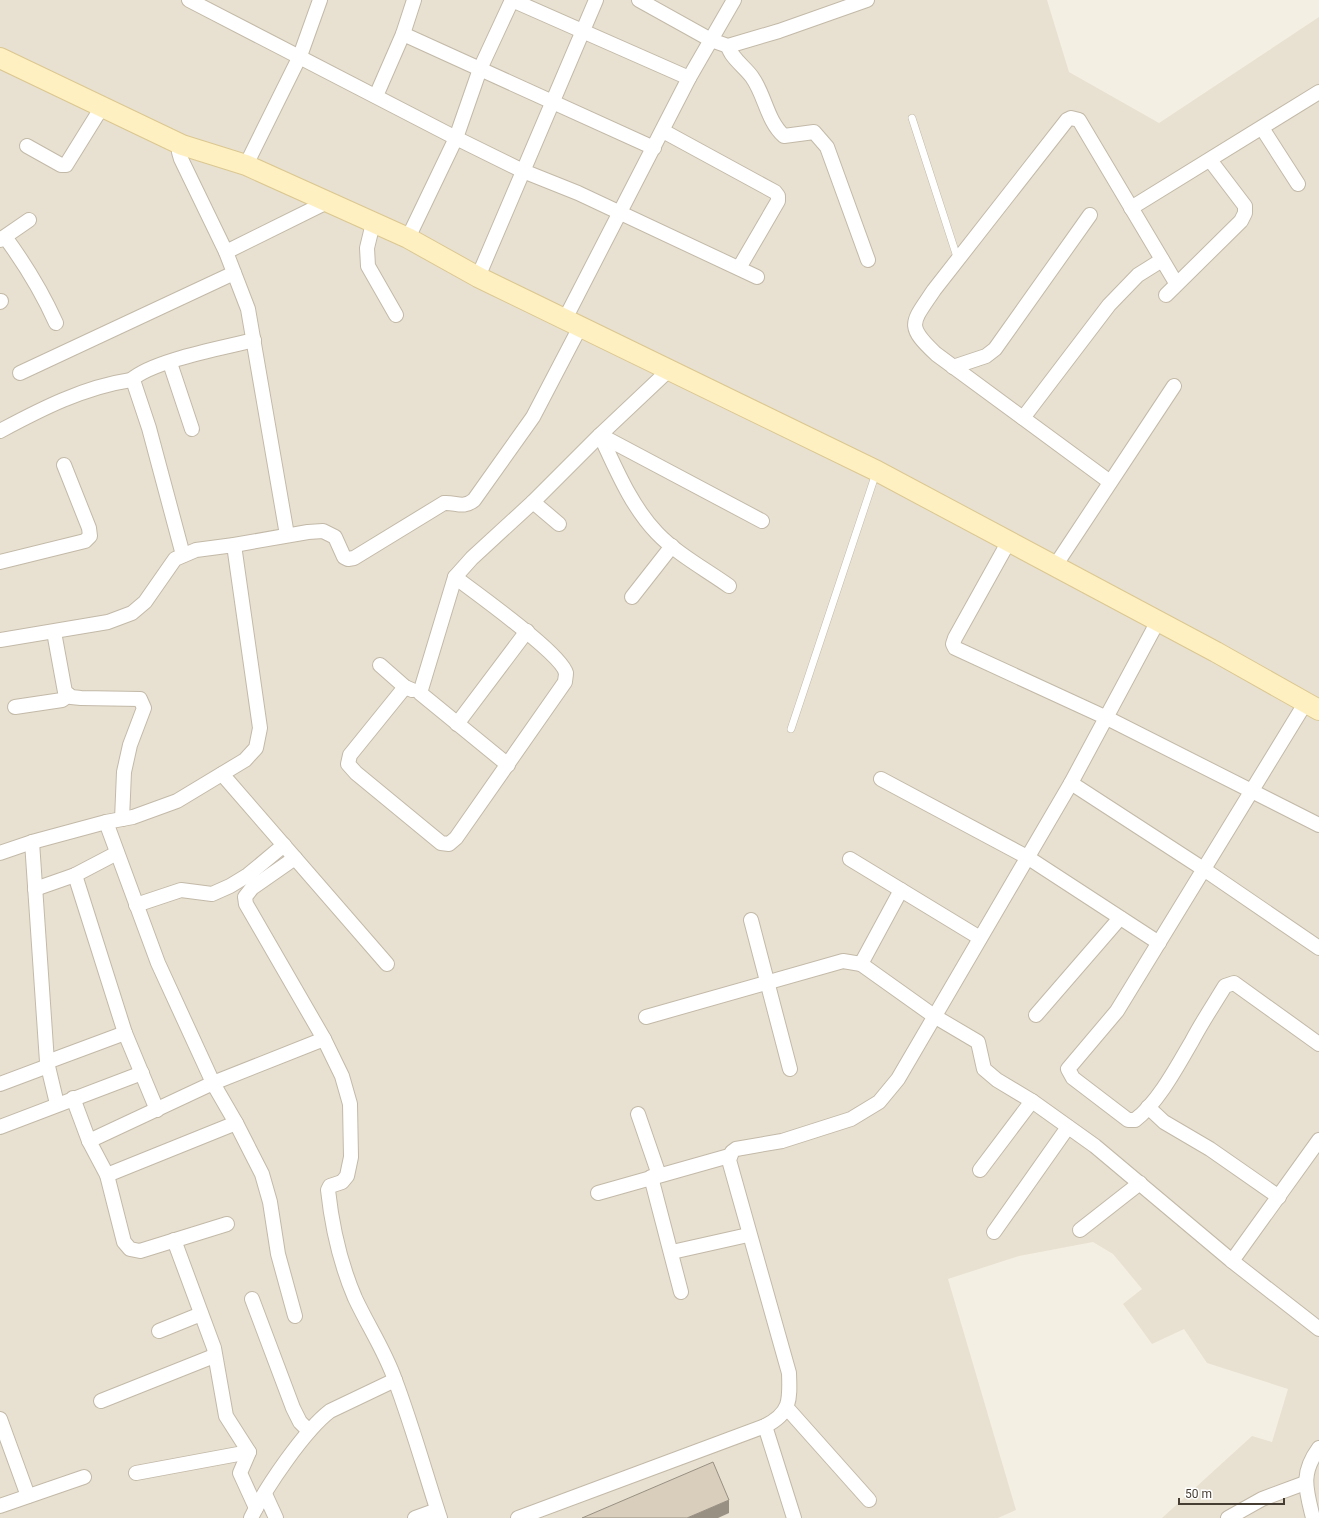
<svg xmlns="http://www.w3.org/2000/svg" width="1319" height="1518" viewBox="0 0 1319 1518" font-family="Roboto,sans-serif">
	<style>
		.residential { fill: #e8e1d1 }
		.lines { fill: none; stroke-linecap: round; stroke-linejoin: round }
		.service-casing { stroke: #c3b9a8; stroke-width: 8 }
		.minor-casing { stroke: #c3b9a8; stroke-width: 16 }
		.secondary-casing { stroke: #dbc790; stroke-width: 22 }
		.service { stroke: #fff; stroke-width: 7 }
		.minor { stroke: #fff; stroke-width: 14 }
		.secondary { stroke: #fff0c2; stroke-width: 20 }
		.shaded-wall { fill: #989083 }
		.building { fill: #d9cdbb; stroke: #989083 }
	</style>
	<rect width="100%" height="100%" fill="#f4efe3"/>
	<!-- residential -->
	<polygon class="residential" points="0,0 1047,0 1069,72 1159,123 1319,17 1319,1518 1162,1518 1252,1436 1272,1442 1288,1389 1207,1363 1184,1329 1152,1344 1123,1304 1142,1289 1113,1254 1093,1242 1019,1256 948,1279 1016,1510 998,1518 0,1518"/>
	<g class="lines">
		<!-- service casing -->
		<g class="service-casing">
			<g id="service">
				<polyline points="912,118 958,260"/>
				<polyline points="791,729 876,473"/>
			</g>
		</g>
		<!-- minor casing -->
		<g class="minor-casing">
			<g id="minor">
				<polyline points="189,0 456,138 523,171 578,193 757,277"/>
				<polyline points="512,0 689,78"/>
				<polyline points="639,0 711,40 728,46 779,31 867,0"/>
				<polyline points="403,34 654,148"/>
				<path d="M728 46C731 58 745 67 752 77 765 95 767 121 784 136L814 132 827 147 868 260"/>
				<polyline points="376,96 403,34 414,0"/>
				<polyline points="1262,128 1298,184"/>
				<polyline points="663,131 775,192 778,196 778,201 739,268"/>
				<polyline points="182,145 179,152 181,159 226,252 248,309 287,535"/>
				<polyline points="27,146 61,165 66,165 102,107"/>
				<polyline points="246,165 300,56 320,0"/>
				<polyline points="1131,208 1319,92"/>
				<polyline points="373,223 367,248 368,266 396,315"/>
				<path d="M5 237C25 264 42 292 56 323"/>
				<polyline points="408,238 456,138 480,69 512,0"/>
				<polyline points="0,240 29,220"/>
				<polyline points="226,252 327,202"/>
				<polyline points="478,277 596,0"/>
				<polyline points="1166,295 1241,221 1245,213 1245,206 1210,160"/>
				<polyline points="0,302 1,301"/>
				<polyline points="565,319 689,78 734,0"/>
				<polyline points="170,363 192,429"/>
				<polyline points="953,367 986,356 995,349 1090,215"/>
				<polyline points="20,373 234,273"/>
				<path d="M131 380C154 360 223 348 254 340"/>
				<polyline points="1023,418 1109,305 1138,275 1162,260"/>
				<path d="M0 431C41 409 84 387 131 380L134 383 149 428 183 555"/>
				<path d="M1110 482 936 354C905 325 912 323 934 290L1067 120 1071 118 1079 120 1176 283"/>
				<polyline points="533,502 559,524"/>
				<polyline points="1009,541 955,638 953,644 955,648 1107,718 1319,825"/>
				<polyline points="0,562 85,541 90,536 89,528 64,465"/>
				<polyline points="1055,566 1174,386"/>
				<path d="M729 586C705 569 677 554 657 533 631 506 616 469 600 435L762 521"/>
				<polyline points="632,597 672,546"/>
				<polyline points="54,632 65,692 71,697 81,698 140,699 144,708 130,745 124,772 122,819"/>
				<path d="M0 640 108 622 132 613 145 602 175 559 196 550 234 545 308 532 323 531 335 537 344 557 348 559 354 558 444 503C456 502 463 509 474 500L533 417 580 327"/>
				<polyline points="380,665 405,687 412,690"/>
				<path d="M405 687 350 755 348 764 356 773 441 843 449 844 456 838 565 682C565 680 566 676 566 673 561 653 474 592 455 577"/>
				<path d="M1306 702 1117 1011 1068 1069 1073 1078 1128 1120H1135C1158 1103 1178 1065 1192 1041 1202 1022 1214 1004 1225 986L1234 983 1319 1044"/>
				<polyline points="15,707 62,700 69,695"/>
				<polyline points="457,724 527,631"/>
				<polyline points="508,765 420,693 455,577 472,558 533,502 600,435 670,369"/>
				<polyline points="222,774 387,964"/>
				<polyline points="881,779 1027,857 1159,943"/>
				<polyline points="1071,783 1205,870 1319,948"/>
				<polyline points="106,822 158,963 214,1085 236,1123 262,1174 270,1202 278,1254 295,1316"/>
				<polyline points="32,842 47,1062 57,1104"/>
				<polyline points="0,853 32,842 106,822 133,817 177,801 245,760 256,748 260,728 234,545"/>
				<path d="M295 858 252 888 245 897 246 904 324 1039 342 1076 350 1104 351 1157 347 1176 342 1182 330 1186 328 1190C332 1227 340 1263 355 1298 368 1326 385 1351 395 1380 412 1425 425 1472 440 1518"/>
				<polyline points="850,859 980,938"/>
				<polyline points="75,875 125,1033 157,1110"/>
				<polyline points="35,889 75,875 117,853"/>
				<polyline points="136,905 181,890 212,894 230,886 248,875 284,845"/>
				<polyline points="751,920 790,1069"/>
				<polyline points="861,964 901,890"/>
				<polyline points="1036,1015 1120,918"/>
				<polyline points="646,1017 843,961 861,964 934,1016 978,1042 984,1069 997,1080 1032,1101 1095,1146 1232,1261 1319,1329"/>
				<polyline points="47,1062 125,1033"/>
				<polyline points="0,1084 48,1066"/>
				<polyline points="73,1098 89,1141 107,1175 124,1242 130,1249 140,1251 227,1224"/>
				<polyline points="1148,1107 1164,1122 1210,1149 1279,1197"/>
				<polyline points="638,1114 659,1175"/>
				<polyline points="0,1127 142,1073"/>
				<polyline points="89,1141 213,1083 324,1039"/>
				<polyline points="980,1170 1032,1101"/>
				<polyline points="107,1175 236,1123"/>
				<polyline points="651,1177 681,1292"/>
				<polyline points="598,1193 729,1156"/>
				<polyline points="1080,1230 1140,1183"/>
				<polyline points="994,1232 1068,1127"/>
				<polyline points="174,1240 214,1348 226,1416 249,1452 240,1473 256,1508"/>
				<polyline points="672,1252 748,1235"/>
				<polyline points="1232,1261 1319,1140"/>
				<polyline points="252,1299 293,1408 300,1422 309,1431"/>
				<polyline points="159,1331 201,1314"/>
				<polyline points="101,1401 214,1356"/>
				<polyline points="787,1408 869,1500"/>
				<polyline points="0,1419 28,1496"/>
				<polyline points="765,1426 794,1518"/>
				<polyline points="136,1473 249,1452"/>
				<polyline points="265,1494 276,1518"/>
				<polyline points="0,1506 84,1477"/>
				<path d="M251 1518C265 1488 305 1430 330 1411L395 1380"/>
				<polyline points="415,1518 437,1510"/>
				<path d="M518 1518 765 1426C791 1413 790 1400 789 1373L729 1160 732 1152 736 1149 782 1141 851 1119 879 1102 898 1079 1071 783 1158 621"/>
				<polyline points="1228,1518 1262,1499 1305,1483"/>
				<path d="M1313 1518C1306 1489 1300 1474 1319 1448"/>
			</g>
		</g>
		<!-- secondary casing -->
		<g class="secondary-casing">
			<polyline id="secondary" points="0,58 182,145 246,165 408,238 478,277 877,471 1216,652 1319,710"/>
		</g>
		<!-- service -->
		<use href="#service" class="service"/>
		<!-- minor -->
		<use href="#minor" class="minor"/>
		<!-- secondary -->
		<use href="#secondary" class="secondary"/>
	</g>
	<!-- shaded-wall -->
	<polygon class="shaded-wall" points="729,1500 729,1513 718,1518 687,1518"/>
	<!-- building -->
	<polygon class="building" points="713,1462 729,1500 687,1518 582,1518"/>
	<!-- scale -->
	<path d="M1179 1498v6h105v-6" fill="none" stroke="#463e33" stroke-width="2"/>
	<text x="1185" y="1498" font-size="12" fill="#463e33" stroke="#ffffff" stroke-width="3" paint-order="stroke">50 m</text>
</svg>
